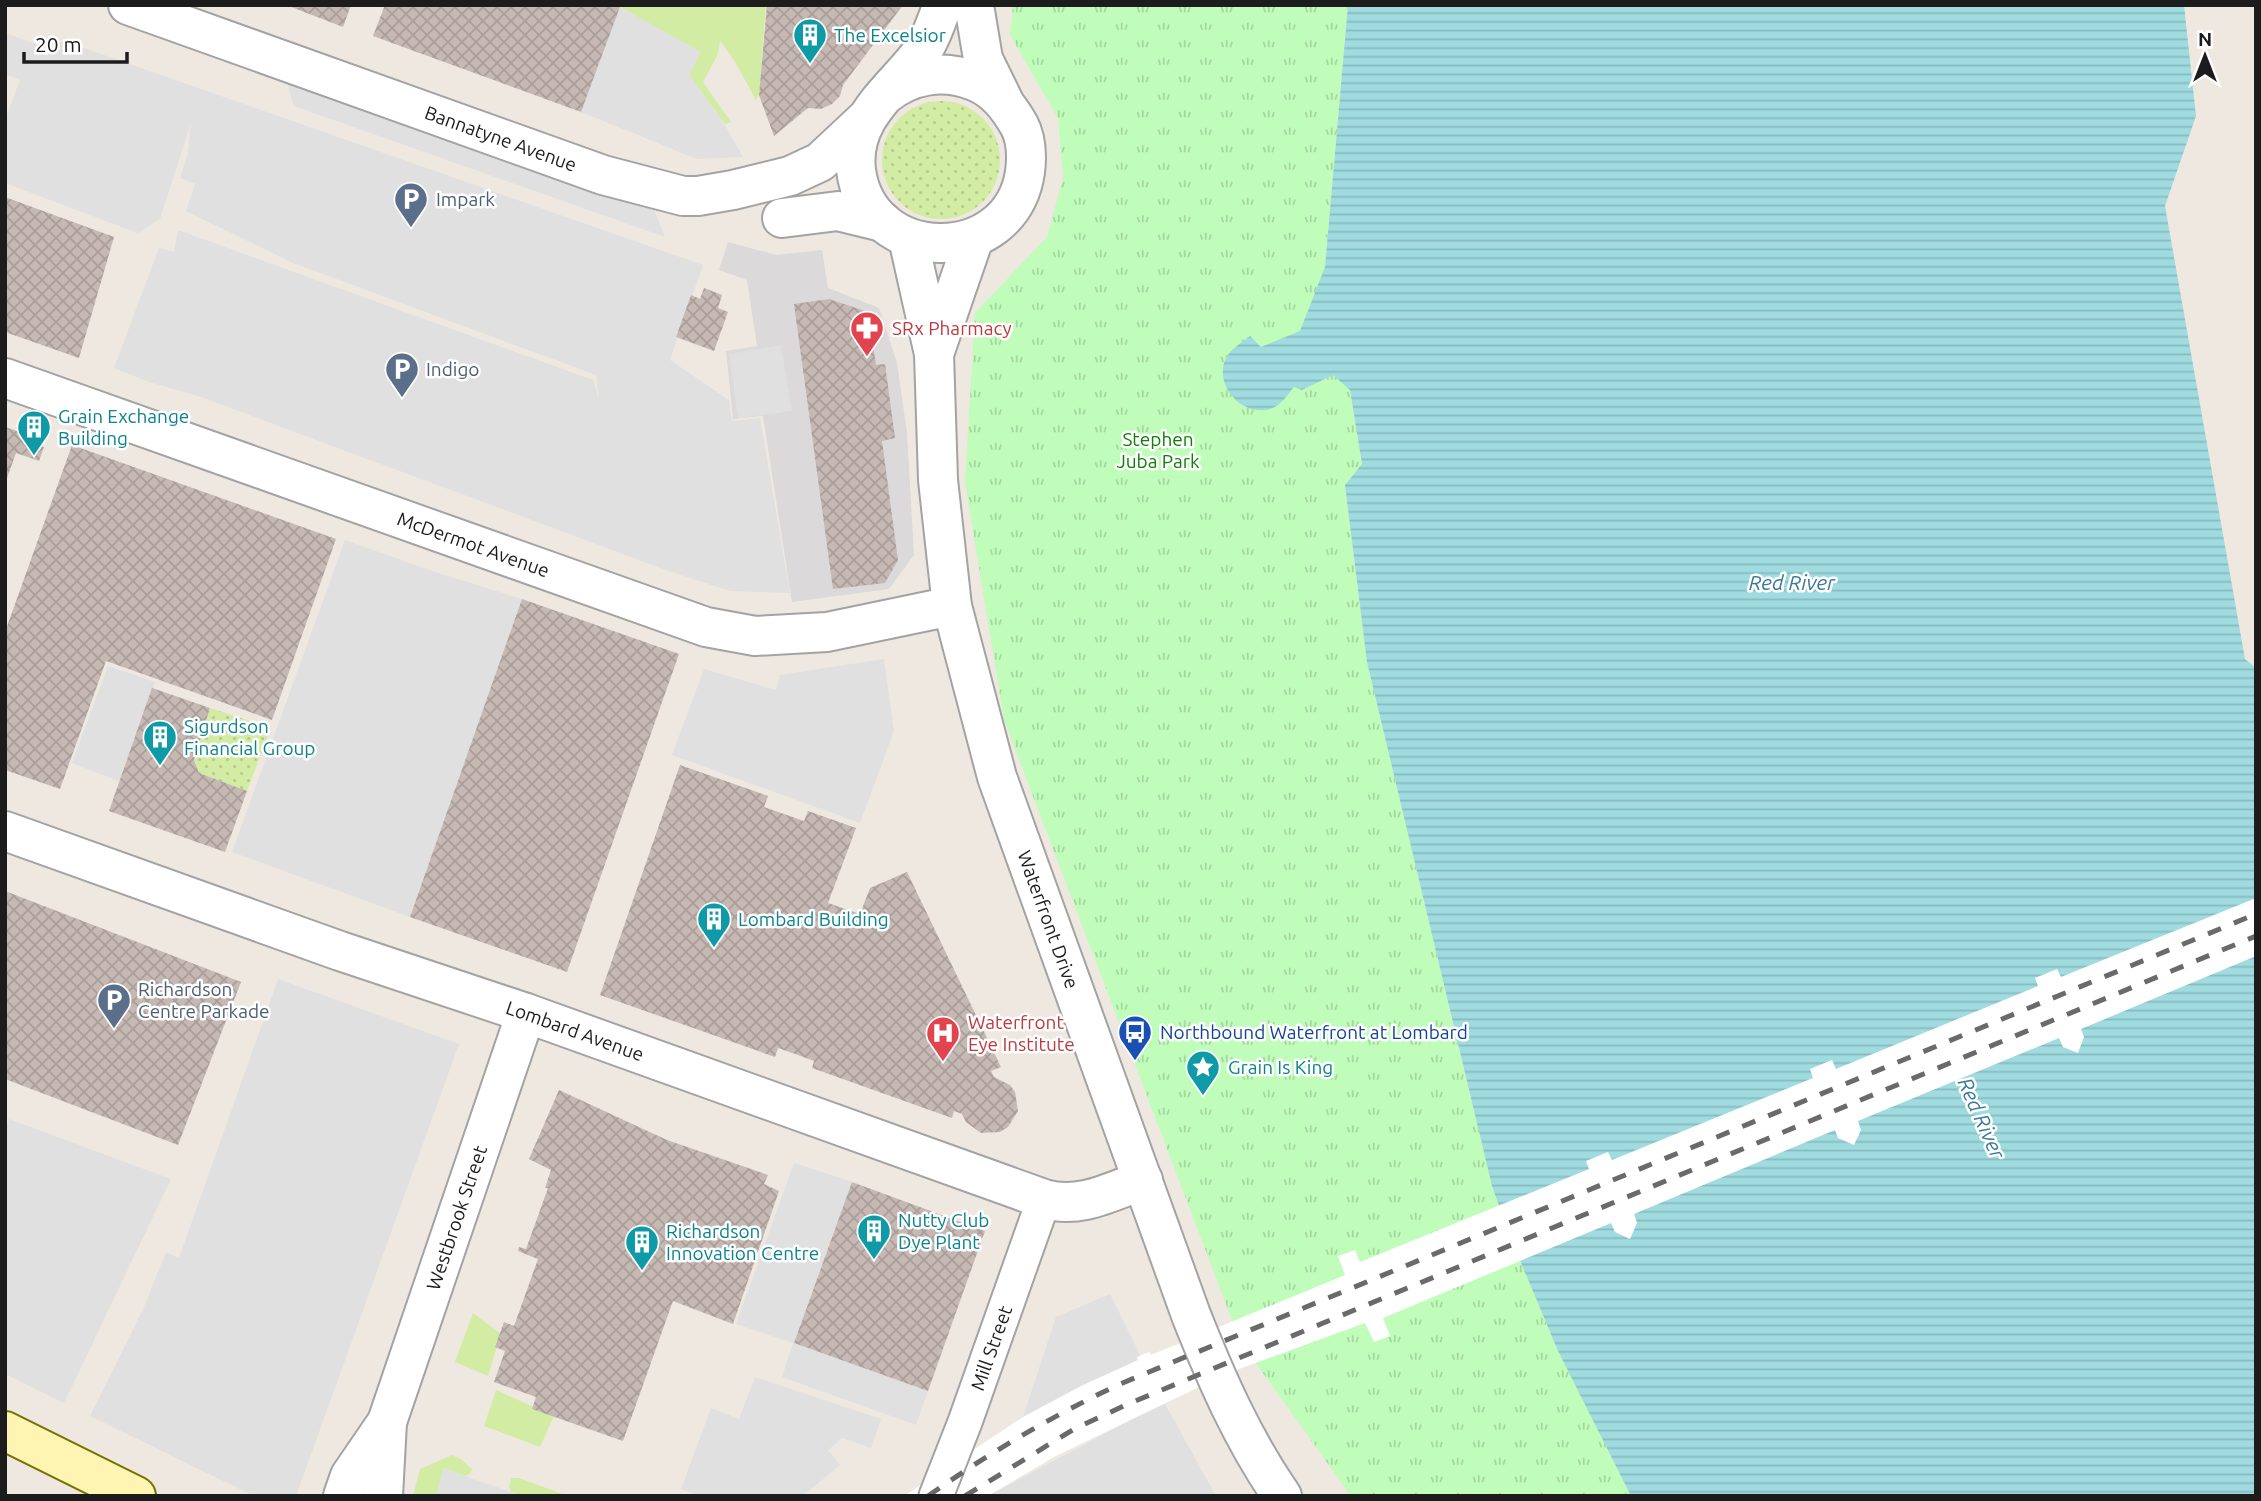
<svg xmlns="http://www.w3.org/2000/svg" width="2261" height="1501" viewBox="0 0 2261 1501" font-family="Ubuntu,sans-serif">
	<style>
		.residential { fill: #dbd9d9 }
		.grass { fill: #d3eca3 }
		.park { fill: url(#park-tufts) }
		.garden { fill: url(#garden-dots) }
		.parking { fill: #e0e0e0 }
		.water { fill: url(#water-rules) }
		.pier { fill: #fff }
		.building { fill: url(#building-cross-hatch) }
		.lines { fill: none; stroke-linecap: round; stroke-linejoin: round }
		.minor-casing { stroke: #a3a3a3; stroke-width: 37 }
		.tertiary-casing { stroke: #a3a3a3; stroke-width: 42 }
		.secondary-casing { stroke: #777100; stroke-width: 42 }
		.minor { stroke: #fff; stroke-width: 33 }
		.tertiary { stroke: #fff; stroke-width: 38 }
		.secondary { stroke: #fdf5b1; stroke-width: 38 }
		.rail { stroke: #6a6a6a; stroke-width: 5; stroke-dasharray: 14 14; stroke-linecap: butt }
		.labels { text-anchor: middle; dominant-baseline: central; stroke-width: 5; stroke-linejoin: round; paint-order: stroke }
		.culture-label { font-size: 19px; fill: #0d838f; stroke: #fff; text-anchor: start }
		.street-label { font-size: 19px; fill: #1c1c1c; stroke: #fff }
		.service-label { font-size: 19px; fill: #4e5e75; stroke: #fff; text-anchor: start }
		.health-label { font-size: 19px; fill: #be3a42; stroke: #fff; text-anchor: start }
		.park-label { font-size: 19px; fill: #0e8005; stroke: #fff }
		.transit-label { font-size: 19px; fill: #164399; stroke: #fff; text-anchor: start }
		.water-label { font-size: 21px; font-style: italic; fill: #3c7a99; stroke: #fff }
	</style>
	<defs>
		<pattern id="park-tufts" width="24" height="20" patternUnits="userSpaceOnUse" patternTransform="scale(1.75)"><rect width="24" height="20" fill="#c0fcba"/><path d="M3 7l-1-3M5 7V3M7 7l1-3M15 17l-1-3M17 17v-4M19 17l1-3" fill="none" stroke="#a4d79f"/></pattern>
		<pattern id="garden-dots" width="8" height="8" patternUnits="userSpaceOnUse" patternTransform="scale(1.75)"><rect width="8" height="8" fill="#d3eca3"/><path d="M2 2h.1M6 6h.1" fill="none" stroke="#b5ca8c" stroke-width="1.8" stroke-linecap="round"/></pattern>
		<pattern id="water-rules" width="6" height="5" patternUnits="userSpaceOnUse" patternTransform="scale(1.75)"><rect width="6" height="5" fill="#9fdbdf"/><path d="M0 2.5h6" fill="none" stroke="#88bbbf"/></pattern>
		<pattern id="building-cross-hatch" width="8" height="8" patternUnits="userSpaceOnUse" patternTransform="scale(1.75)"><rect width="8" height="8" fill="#c6b9b4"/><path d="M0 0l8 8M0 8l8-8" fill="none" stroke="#aa9e9a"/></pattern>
	</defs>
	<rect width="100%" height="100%" fill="#eee8e1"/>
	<!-- residential -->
	<polygon class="residential" points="728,242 776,255 822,250 828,288 879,308 897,363 907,433 914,555 889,589 792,602 763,416 733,419 726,351 757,346 747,280 719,270"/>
	<!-- grass -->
	<g class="grass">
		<polygon points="620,5 766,5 759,95 756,100 734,60 720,41 718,54 703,82 731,122 725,124 689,75 700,52 620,7"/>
		<polygon points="473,1313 501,1334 488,1376 455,1362"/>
		<polygon points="496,1390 554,1416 540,1447 484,1426"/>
		<polygon points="452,1455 461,1459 472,1469 471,1473 465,1476 444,1468 436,1496 413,1496 420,1469"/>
		<polygon points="511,1478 519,1478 568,1496 522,1496 511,1492 509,1487"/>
	</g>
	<!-- park -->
	<polygon class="park" points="1013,5 1348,5 1325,267 1334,374 1350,390 1362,465 1345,485 1367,662 1492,1186 1509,1234 1558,1351 1631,1496 1351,1496 1240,1341 1004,720 965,482 975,313 1047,237 1063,178 1058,118 1010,35"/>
	<!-- garden -->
	<g class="garden">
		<circle cx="941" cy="160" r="59"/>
		<polygon points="210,708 271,728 247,791 199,773 194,760"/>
	</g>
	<!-- parking -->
	<g class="parking">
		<polygon points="620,7 701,52 689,75 720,117 743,157 697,159 581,112"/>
		<polygon points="5,33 44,47 64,41 703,265 670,360 729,400 732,421 760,418 790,593 730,591 663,569 201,397 149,382 114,368 159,248 174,252 178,230 593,380 599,399 596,375 293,263 186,211 195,184 180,178 188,153 191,123 160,219 138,233 5,183 5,120 20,80 5,74"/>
		<polygon points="280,60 645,187 665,237 294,106"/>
		<polygon points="781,345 792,411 738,418 729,354"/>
		<polygon points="345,540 435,572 522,599 410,917 232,852"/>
		<polygon points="884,659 894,731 860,823 672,755 704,669 776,690 780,675"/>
		<polygon points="108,666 155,682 119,781 72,763"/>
		<polygon points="278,979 459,1044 296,1496 254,1496 90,1416 144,1307 166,1252 179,1258"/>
		<polygon points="9,1119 171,1179 64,1403 5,1374 5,1129"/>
		<polygon points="794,1163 852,1182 794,1343 928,1391 916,1425 782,1377 793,1343 736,1324"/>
		<polygon points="1110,1294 1143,1361 1021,1423 1056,1317"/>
		<polygon points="755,1377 881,1419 871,1448 842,1438 828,1450 840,1465 803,1496 699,1496 681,1489 711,1408 739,1419"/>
		<polygon points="1164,1402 1216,1496 988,1496"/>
		<polygon points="444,1468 465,1476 522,1496 436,1496"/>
	</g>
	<!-- water -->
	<path class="water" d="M1348 5H2184L2196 116 2165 206 2245 659 2256 668V1496H1631L1558 1351 1509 1234 1492 1186 1367 662 1345 485 1362 464 1350 390 1333 375 1302 390 1294 387C1287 395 1281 406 1270 409 1242 417 1213 385 1226 358 1231 349 1242 342 1250 336L1261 347 1300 331 1325 267Z"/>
	<!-- pier -->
	<polygon class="pier" points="2256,898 2256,956 2081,1029 2084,1037 2078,1053 2063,1047 2059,1038 1858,1121 1861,1130 1854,1145 1838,1138 1835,1130 1634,1214 1637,1223 1630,1239 1615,1232 1611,1223 1383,1318 1390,1336 1374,1342 1365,1323 1228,1373 1056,1456 988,1496 904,1496 1023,1417 1081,1386 1138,1360 1137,1357 1149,1352 1151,1355 1345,1275 1338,1256 1355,1250 1360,1262 1589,1169 1586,1161 1608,1152 1612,1160 1813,1078 1810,1069 1832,1060 1836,1069 2038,986 2035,978 2057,969 2061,977"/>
	<!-- building -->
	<g class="building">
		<polygon points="286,5 351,5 343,27"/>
		<polygon points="385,5 614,5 620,7 581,112 373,36"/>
		<polygon points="767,5 903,5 843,85 840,96 832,104 821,109 808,108 774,136 759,95"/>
		<polygon points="5,197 114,237 79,358 5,332"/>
		<polygon points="704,288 722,295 718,308 728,312 714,351 676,337 691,295 700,299"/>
		<polygon points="829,299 868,312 876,365 885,364 895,438 882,441 898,560 885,583 833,589 794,304"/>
		<polygon points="5,427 23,433 21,439 44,447 39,461 16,453 6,481"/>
		<polygon points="72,445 336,539 272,720 106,661 60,789 5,770 5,632"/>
		<polygon points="522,599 679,654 567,972 410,917"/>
		<polygon points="152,688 210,708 194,760 199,773 247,791 225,852 109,811"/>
		<polygon points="680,765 768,796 764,807 804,821 808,811 856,828 828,903 860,914 870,888 907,872 1001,1067 991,1071 994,1077 1010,1085 1015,1092 1018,1111 1008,1127 1000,1132 981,1133 966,1122 962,1114 954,1111 952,1118 812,1068 814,1061 798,1055 778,1048 775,1057 600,995"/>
		<polygon points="5,891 241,982 178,1145 5,1079"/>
		<polygon points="559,1090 667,1140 768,1175 764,1184 779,1191 733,1324 673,1301 623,1441 532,1409 536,1397 494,1382 505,1351 495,1347 504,1322 514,1326 538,1259 518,1251 519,1247 526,1249 548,1188 545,1188 551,1170 529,1159"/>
		<polygon points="852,1182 985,1231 928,1391 794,1343"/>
	</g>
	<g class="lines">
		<!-- minor casing -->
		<g class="minor-casing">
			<g id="minor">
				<path id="s1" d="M936 1496 965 1422 1044 1199"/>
			</g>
		</g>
		<!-- tertiary casing -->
		<g class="tertiary-casing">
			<g id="tertiary">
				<path id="s2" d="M128 5 603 175 683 196H698L733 190 790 176 820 162 866 119"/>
				<polyline points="974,5 983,59 1004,102"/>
				<path d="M885 95C911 74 943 69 974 81 995 89 1008 106 1019 125 1026 138 1027 156 1025 172 1011 268 868 266 856 170 850 118 893 90 921 53 931 40 936 21 943 5"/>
				<polyline points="782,218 838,211 883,222"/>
				<path id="s3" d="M908 238 934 354 938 480 952 606 997 777 1191 1315C1216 1378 1243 1440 1282 1496"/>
				<polyline points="934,354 974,238"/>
				<path id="s4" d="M5 378 706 627 755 636 827 632 952 606"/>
				<path id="s5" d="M5 831 340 951 526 1013 1044 1199C1080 1209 1110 1192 1143 1180"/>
				<polyline points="343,1496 350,1476 387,1422"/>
				<path id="s6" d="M383 1496 387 1422 526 1013"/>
			</g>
		</g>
		<!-- secondary casing -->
		<g class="secondary-casing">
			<polyline id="secondary" points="5,1431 136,1496"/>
		</g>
		<!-- minor -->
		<use href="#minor" class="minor"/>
		<!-- tertiary -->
		<use href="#tertiary" class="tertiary"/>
		<!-- secondary -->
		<use href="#secondary" class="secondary"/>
		<!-- rail -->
		<g class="rail">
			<path d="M928 1496C989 1453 1052 1416 1120 1384L2256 914"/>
			<polyline points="965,1496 1074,1429 1128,1404 2256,936"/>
		</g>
	</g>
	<!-- icons -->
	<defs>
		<g id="building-pin" transform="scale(1.75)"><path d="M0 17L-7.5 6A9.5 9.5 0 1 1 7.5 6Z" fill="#0f9aa8" stroke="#fff"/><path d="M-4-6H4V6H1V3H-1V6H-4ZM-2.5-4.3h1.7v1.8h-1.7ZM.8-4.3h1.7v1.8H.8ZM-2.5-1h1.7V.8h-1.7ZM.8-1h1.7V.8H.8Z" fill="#fff"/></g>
		<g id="parking-pin" transform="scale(1.75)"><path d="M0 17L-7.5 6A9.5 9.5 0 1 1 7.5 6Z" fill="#5c6f8a" stroke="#fff"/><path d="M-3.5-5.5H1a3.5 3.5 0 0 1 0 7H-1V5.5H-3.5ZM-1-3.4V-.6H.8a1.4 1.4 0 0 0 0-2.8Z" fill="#fff"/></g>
		<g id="pharmacy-pin" transform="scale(1.75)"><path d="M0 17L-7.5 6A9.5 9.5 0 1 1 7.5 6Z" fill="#e0444e" stroke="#fff"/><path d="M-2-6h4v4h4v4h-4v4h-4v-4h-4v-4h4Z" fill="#fff"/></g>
		<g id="bus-pin" transform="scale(1.75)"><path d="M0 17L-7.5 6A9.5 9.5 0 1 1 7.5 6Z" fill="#1a4fb4" stroke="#fff"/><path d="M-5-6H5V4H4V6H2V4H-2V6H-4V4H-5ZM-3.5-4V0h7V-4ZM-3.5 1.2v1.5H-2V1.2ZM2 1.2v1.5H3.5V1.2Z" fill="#fff"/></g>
		<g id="hospital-pin" transform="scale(1.75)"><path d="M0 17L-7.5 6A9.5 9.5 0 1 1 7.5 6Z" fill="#e0444e" stroke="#fff"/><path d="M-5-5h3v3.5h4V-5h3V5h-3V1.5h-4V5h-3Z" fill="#fff"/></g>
		<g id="sight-pin" transform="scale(1.75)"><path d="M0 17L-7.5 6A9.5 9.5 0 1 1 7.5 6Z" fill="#0f9aa8" stroke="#fff"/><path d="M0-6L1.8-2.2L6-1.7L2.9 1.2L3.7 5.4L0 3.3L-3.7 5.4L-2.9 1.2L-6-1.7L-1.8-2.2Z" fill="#fff"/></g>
	</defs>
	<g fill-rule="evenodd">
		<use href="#building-pin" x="810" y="35"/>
		<use href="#parking-pin" x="411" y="199"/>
		<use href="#pharmacy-pin" x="867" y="328"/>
		<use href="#parking-pin" x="402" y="369"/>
		<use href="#building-pin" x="34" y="427"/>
		<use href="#building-pin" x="160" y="737"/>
		<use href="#building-pin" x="714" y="919"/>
		<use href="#parking-pin" x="114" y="1000"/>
		<use href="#bus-pin" x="1135" y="1032"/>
		<use href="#hospital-pin" x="943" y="1033"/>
		<use href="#sight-pin" x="1203" y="1067"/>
		<use href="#building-pin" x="874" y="1231"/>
		<use href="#building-pin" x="642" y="1242"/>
	</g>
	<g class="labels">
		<!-- culture labels -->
		<g class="culture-label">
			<text x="834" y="35">The Excelsior</text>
			<text x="58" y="416">Grain Exchange<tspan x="58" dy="22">Building</tspan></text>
			<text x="184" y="726">Sigurdson<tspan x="184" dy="22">Financial Group</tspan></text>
			<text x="738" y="919">Lombard Building</text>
			<text x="1228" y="1067">Grain Is King</text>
			<text x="898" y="1220">Nutty Club<tspan x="898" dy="22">Dye Plant</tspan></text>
			<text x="666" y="1231">Richardson<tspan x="666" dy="22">Innovation Centre</tspan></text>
		</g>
		<!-- street labels -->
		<g class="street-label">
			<text stroke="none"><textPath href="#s2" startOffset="396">Bannatyne Avenue</textPath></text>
			<text stroke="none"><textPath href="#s4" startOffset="497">McDermot Avenue</textPath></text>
			<text stroke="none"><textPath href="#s3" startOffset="700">Waterfront Drive</textPath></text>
			<text stroke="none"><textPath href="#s5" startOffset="604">Lombard Avenue</textPath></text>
			<text stroke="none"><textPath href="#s6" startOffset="290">Westbrook Street</textPath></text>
			<text stroke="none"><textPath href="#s1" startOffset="158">Mill Street</textPath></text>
		</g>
		<!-- service labels -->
		<g class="service-label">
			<text x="436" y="199">Impark</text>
			<text x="426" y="369">Indigo</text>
			<text x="138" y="989">Richardson<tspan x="138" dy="22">Centre Parkade</tspan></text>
		</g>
		<!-- health labels -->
		<g class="health-label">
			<text x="892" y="328">SRx Pharmacy</text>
			<text x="968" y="1022">Waterfront<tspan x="968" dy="22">Eye Institute</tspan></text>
		</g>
		<!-- park labels -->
		<g class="park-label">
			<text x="1158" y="439">Stephen<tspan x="1158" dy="22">Juba Park</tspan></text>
		</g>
		<!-- transit labels -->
		<g class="transit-label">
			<text x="1160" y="1032">Northbound Waterfront at Lombard</text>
		</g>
		<!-- water labels -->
		<g class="water-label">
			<text x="1792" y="582">Red River</text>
			<text transform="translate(1982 1118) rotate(66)">Red River</text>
		</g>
	</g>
	<!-- border -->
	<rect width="2261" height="1501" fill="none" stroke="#1c1c1c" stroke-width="14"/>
	<!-- north arrow -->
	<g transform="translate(2205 56)" stroke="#ffffff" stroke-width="5" paint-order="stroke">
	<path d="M0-5L12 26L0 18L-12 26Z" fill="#1c1c1c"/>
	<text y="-10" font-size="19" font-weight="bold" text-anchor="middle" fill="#1c1c1c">N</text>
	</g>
	<!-- scale -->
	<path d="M24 52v10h103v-10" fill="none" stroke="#1c1c1c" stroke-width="3.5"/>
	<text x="35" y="52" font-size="21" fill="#1c1c1c" stroke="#ffffff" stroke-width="5" paint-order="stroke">20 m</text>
</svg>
